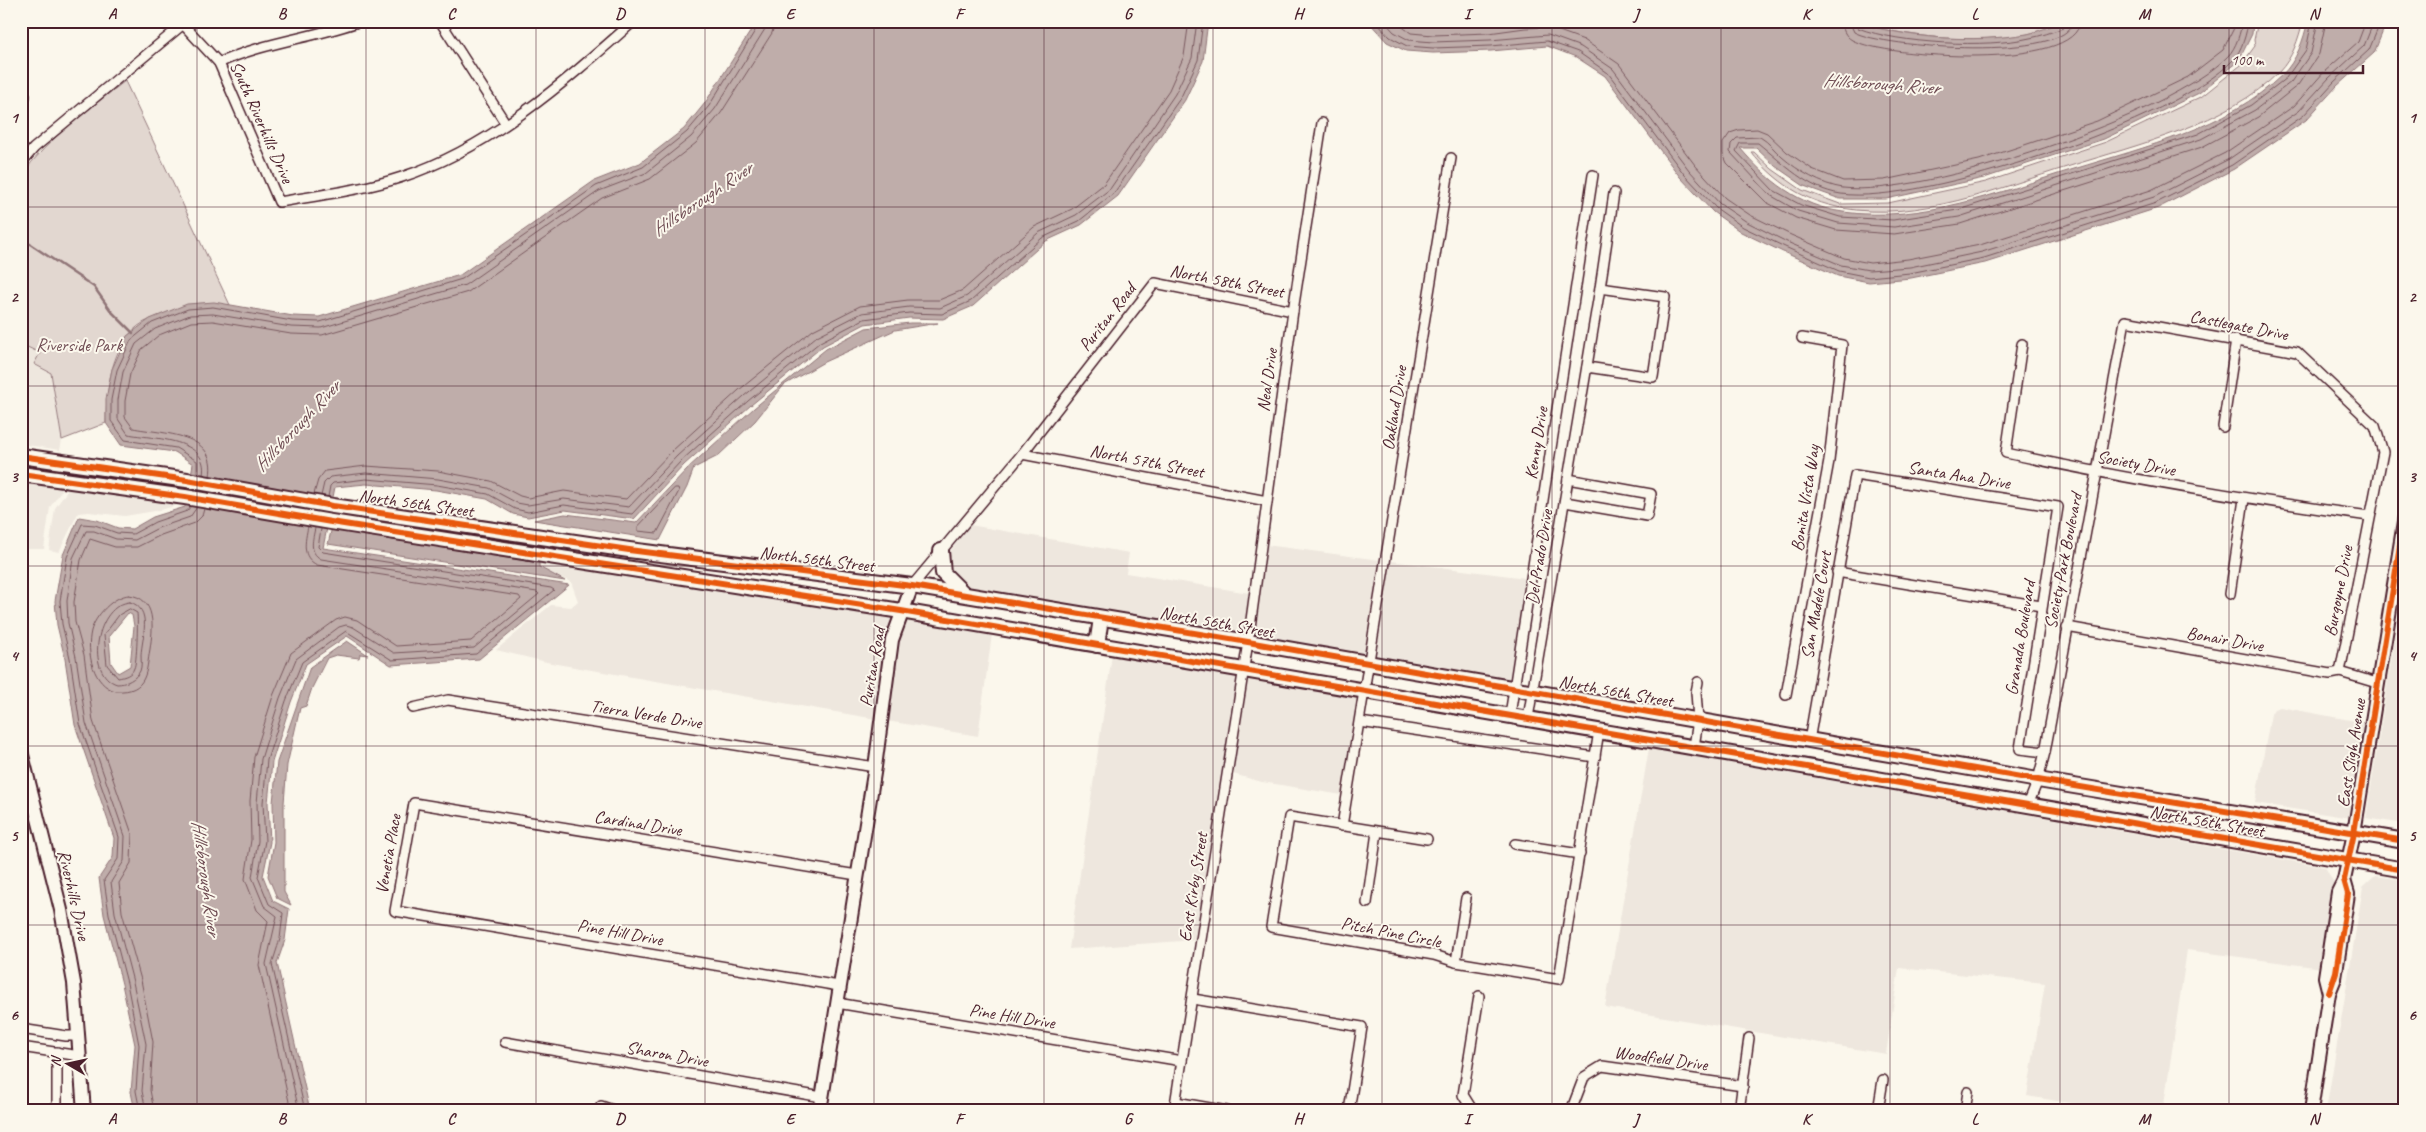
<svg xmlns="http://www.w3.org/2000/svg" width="2426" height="1132" viewBox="0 0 2426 1132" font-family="Caveat,sans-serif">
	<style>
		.built { fill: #eee7de }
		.green { fill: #e2d7d0; stroke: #967b7e }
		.water { fill: #bfadaa; stroke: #907477; fill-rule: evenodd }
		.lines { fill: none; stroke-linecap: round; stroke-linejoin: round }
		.shore { stroke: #79585e; stroke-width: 1 }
		.stream { stroke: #907477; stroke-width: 2.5 }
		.street-casing { stroke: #4a1f2b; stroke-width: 12 }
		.secondary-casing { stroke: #4a1f2b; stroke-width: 16 }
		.primary-casing { stroke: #4a1f2b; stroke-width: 18 }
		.street { stroke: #fbf7ec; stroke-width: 9 }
		.secondary { stroke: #fbf7ec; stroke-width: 12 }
		.primary { stroke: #fbf7ec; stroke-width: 14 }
		.cycleway-casing { stroke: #fbf7ec; stroke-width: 9 }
		.cycleway { stroke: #e8590c; stroke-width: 6 }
		.grid { fill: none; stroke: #4a1f2b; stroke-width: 1; stroke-opacity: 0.55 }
		.labels { text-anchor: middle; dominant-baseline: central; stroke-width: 4; stroke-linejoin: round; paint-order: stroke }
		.street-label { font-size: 18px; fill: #4a1f2b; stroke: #fbf7ec }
		.park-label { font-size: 18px; fill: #704d54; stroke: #fbf7ec }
		.water-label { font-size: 19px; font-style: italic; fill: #6d4a51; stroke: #fbf7ec }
		.neatline { fill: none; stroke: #4a1f2b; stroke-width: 2 }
		.grid-label { font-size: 16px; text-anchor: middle; font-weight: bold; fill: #4a1f2b }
	</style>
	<rect width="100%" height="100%" fill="#fbf7ec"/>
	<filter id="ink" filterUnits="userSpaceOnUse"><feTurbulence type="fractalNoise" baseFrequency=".02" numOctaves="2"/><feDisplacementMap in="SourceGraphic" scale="10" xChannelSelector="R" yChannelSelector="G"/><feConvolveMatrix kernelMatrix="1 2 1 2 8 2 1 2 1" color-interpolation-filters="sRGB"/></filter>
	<g filter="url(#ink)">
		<!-- built -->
		<g class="built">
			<polygon points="21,344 40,353 51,373 62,440 60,450 21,444"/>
			<polygon points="21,482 65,486 50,507 44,549 21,549"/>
			<polygon points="70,487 181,504 161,510 125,516 89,512 78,513 59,552 49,550 55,508"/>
			<polygon points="970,525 1129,553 1126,573 1249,593 1243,636 967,590 948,572 946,557"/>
			<polygon points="1266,545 1380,560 1365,656 1254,638"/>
			<polygon points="1391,561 1526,578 1510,680 1375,658"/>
			<polygon points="539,563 598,568 894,617 876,719 551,663 496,650 551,605 571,607 578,601 571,582 552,574 539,567"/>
			<polygon points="2405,574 2405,824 2366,818"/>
			<polygon points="905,619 992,634 978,736 887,721 898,641"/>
			<polygon points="1112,655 1237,677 1196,940 1069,949"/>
			<polygon points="1248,679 1358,698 1342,795 1262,782 1233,774"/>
			<polygon points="2280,707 2366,723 2351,818 2255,803 2271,714 2274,709"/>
			<polygon points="1649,748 2325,867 2334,883 2322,968 2187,950 2163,1111 2118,1111 2027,1096 2045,983 1899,968 1886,1054 1605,1007"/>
			<polygon points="2375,876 2405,880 2405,1111 2326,1111 2363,887"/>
		</g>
		<!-- green -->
		<g class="green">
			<path d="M1854 21H2068C2055 25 2041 31 2028 34 1975 44 1904 38 1854 21Z"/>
			<path d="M2258 21H2303C2298 40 2293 57 2279 72 2229 123 2137 145 2070 166 1998 188 1919 222 1842 208 1804 201 1775 182 1751 152H1754L1772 169 1802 190 1840 204 1888 203 1986 182 2106 142 2201 97 2241 65 2255 46 2254 40Z"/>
			<path d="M125 81 230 305C211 302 200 306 181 311 171 313 160 315 151 319 112 334 106 387 106 423L62 440 51 373 34 364 40 353 21 344V176C48 138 88 110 125 81Z"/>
		</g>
		<!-- water -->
		<g class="water">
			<path d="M757 21H1208L1203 61 1185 100 1118 196 1081 225 1046 241 973 306 943 319 909 318 865 324 823 346 751 405 684 465 634 519 565 510 528 517 513 514 487 499 436 490 366 484 335 487 323 548 569 585 479 659 391 665 347 636 306 664 291 702 272 762 268 803 270 842 263 876 273 901 289 909 285 940 277 963 310 1111H135L131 1092 135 1045 122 984 104 915 99 878 113 857 114 838 75 725 65 659 57 625 55 601 63 555 79 517 97 520 118 528 132 529 153 517 185 507 193 464 175 452 121 445 106 423V399L112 369 127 336 150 319 187 304 214 302 293 316 319 317 460 275 594 181 640 163 684 129 705 103ZM128 613 132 615 134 626 130 666 118 673 111 663 109 636Z"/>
			<path d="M1368 21H1854C1907 39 1972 43 2027 34 2042 31 2056 22 2071 21 2131 19 2193 21 2253 21L2252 34 2238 62 2199 93 2104 139 1984 178 1886 199H1840L1804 186 1775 166 1756 148H1740C1767 180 1799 206 1843 212 1923 223 1999 192 2074 169 2145 147 2227 128 2282 75 2297 60 2303 41 2308 21H2387L2374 53 2337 86 2306 120 2234 169 2158 208 1985 263 1911 278 1869 282 1838 276 1783 252 1741 232 1713 212 1680 177 1605 76 1576 57 1547 46 1491 51 1433 53 1406 51 1387 42Z"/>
			<polygon points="910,323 938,323 895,330 824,362 784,385 755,421 718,456 694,468 687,487 660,540 534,520 565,514 636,523 688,468 754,408 826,349 866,328"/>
			<polygon points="332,527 332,530 539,563 539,567 565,581 328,544"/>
			<polygon points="347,641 368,655 360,654 359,658 336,655 327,658 312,688 306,706 300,708 287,765 284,803 284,892 291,905 277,898 268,876 274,842 273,803 277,762 310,667"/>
		</g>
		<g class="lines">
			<!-- shore -->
			<g class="shore">
				<polyline points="1375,21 1390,37 1407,46 1433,48 1491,46 1547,41 1578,52 1608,73 1684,174 1716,208 1743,227 1785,247 1839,271 1869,277 1910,273 1984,258 2156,203 2232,165 2303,116 2334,82 2369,50 2381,21"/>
				<polyline points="1384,21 1394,32 1409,40 1433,42 1490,40 1548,35 1581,47 1613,69 1689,170 1720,204 1747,222 1787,242 1841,265 1869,270 1910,267 1982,252 2154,197 2229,159 2299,111 2329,78 2364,46 2374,21"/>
				<polyline points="1394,21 1411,33 1433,35 1489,33 1525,28 1548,27 1584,40 1619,64 1695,165 1725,198 1750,215 1791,235 1844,258 1870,263 1908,259 1980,245 2151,190 2225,153 2294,106 2324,72 2358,42 2366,21"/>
				<path d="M1842 21C1842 29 1845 36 1852 40 1885 58 2079 71 2080 21"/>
				<path d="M1849 21 1854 32C1882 48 2070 62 2073 21"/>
				<path d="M1855 21 1858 28C1899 44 1987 48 2030 38 2041 36 2052 32 2063 28L2066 21"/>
				<polyline points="2235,21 2234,28 2223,50 2188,77 2097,121 1979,160 1884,180 1843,181 1812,169 1787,152 1767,133 1757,129 1739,130 1730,133 1723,143 1723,154 1727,163 1766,202 1796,218 1836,230 1894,234 1960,224 2202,147 2258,117 2298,85 2319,54 2326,21"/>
				<path d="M2242 21C2241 32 2236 48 2228 56 2172 115 1923 198 1843 188 1822 185 1798 171 1782 157 1775 151 1769 142 1760 137L1737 138 1731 144 1730 152 1770 195 1798 211 1838 223 1894 227 1959 217 2201 139 2255 110 2291 82 2311 53 2318 21"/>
				<path d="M2248 21C2247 33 2242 50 2233 60 2180 119 1920 206 1841 194 1807 189 1784 164 1758 143H1740L1736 151 1773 190 1801 205 1840 217 1893 220 1958 210 2198 134 2251 105 2286 78 2306 50 2312 21"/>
				<polyline points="197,473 197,461 176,448 125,440 111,421 111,400 117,370 131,340 152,323 188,309 213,307 292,321 320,322 462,279 596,186 643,167 687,132 709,106 761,21"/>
				<path d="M203 475C210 438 153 439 128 434L118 419V400L123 372 136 344 155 329 190 315 213 314 291 327 321 328 465 285 599 191 646 173 691 137 715 109 765 29 767 21"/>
				<path d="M210 476C218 432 162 434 133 428L125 417V401L130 374 142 349 159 335 191 322 213 321 291 334 322 335 468 292 602 198 650 179 696 143 721 113 772 33 775 21"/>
				<polygon points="675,488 678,488 679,491 657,533 638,531 638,527"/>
				<polyline points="314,494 318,480 325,471 366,466 438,471 491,481 520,496 528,498 564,491 626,499 672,451 739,390 813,330 860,306 908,300 939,300 963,290 1034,227 1072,209 1104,184 1169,90 1184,56 1189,21"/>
				<polyline points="321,496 324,483 330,477 366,473 438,479 489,488 517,503 528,505 564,499 629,507 677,456 744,396 817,336 862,313 909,307 940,308 967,296 1038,233 1076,215 1110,189 1175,94 1192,58 1197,21"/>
				<polyline points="328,497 330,486 333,483 366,479 437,485 488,494 515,509 528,512 564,505 632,514 681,461 748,401 820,342 864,319 909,313 942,314 971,301 1042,238 1079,221 1114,193 1181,97 1198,60 1203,21"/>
				<path d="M129 595C157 598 153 628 150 649 146 671 148 693 116 691 93 686 86 652 91 631 95 616 113 596 129 595Z"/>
				<path d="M130 602C153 609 142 637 141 655 141 660 142 666 140 671 136 679 126 684 117 684 84 674 96 604 130 602Z"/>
				<path d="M130 609 137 613C138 620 137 663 134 668 132 675 124 677 118 678L107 665 104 635 119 615Z"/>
				<polyline points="140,1111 136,1091 139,1045 127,983 109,914 104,880 118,859 119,837 80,724 70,658 62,624 60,601 67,557 82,524 95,525 117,533 133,534 155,522 187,511 191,506"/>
				<polyline points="146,1111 142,1091 146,1044 133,982 115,913 111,882 124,861 125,836 86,723 76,657 68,623 67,601 73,558 86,531 94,531 116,539 135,540 158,528 190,517 197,507"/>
				<polyline points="154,1111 150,1090 153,1042 141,980 122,912 119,883 131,863 132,834 93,721 84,655 75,622 74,602 81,560 90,539 115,547 137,547 161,535 195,523 202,516 204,509"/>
				<path d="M291 1111 259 965 268 921 257 910 245 879 251 840 250 801 254 757 273 696 291 653 336 620 345 617 357 620 396 646 471 641 521 599 519 596 317 565C301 557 305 542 308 526"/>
				<path d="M299 1111 266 964 277 916 264 906 252 877 258 841 257 803 261 759 280 698 296 659 339 627 346 625 353 627 394 653 474 648 539 594 537 592 321 559C308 552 313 539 315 528"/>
				<polyline points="305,1111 272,964 280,939 283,913 269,904 258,877 265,841 263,803 267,760 286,701 302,662 346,631 392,660 476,654 554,590 551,588 323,552 318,547 321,529"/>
			</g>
			<!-- stream -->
			<polyline class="stream" points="21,238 94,287 111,311 133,333"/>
			<!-- street casing -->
			<g class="street-casing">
				<g id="street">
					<path d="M180 21 219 63 279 202C320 195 363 190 402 177 491 148 565 82 634 21"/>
					<polyline points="440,21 506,124"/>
					<path d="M219 63C263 42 314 38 360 21"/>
					<polyline points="21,89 25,96 21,109"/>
					<polyline points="21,163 34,148 187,21"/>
					<path d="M2022 344 2006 453C2126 479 2247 499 2369 516"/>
					<polyline points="1587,367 1653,377 1665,297 1600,288"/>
					<polyline points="2223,427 2236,340"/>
					<polyline points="1022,454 1267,501"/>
					<polyline points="1565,502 1647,516 1651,494 1568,479"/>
					<polyline points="1837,572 2041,606"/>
					<polyline points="912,586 1022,454 1155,283 1293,311"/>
					<polyline points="2230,594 2244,499"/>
					<polyline points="2067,627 2330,674 2340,672 2377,683"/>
					<polyline points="1786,695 1829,461 1842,345 1802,338"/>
					<polyline points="413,708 448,700 875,767"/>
					<polyline points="1510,715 1593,175"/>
					<polyline points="1528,718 1600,288 1614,193"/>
					<polyline points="1360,722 1595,757"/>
					<polyline points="1809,741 1855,475 2058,507 2020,749 2045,752"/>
					<polyline points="1694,747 1698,720 1696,692 1698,682"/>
					<polyline points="2028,805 2038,780 2045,752 2125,321 2297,352 2375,426 2383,452 2340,672"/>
					<polyline points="1342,826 1451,158"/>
					<polyline points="1427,839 1289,817 1271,927 1434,955 1456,962 1559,979 1599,731"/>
					<polyline points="1515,844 1580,854"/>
					<polyline points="1367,903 1377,832"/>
					<polyline points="1456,962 1466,898"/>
					<polyline points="839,986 395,911 414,803 857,875"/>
					<polyline points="1193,999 1362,1027 1349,1111"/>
					<polyline points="837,1003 1182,1061"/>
					<polyline points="21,1029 66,1036 78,1036"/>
					<polyline points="505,1042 822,1097"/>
					<polyline points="21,1047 80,1056"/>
					<polyline points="57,1052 57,1111"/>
					<polyline points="1176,1102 1227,1111"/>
					<polyline points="601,1106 616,1111"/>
					<polyline points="1174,1111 1248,642 1293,311 1322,123"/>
					<polyline points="1473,1111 1463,1095 1479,996"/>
					<polyline points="1571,1111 1584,1077 1602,1066 1743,1086"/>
					<polyline points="1739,1111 1749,1038"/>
					<polyline points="1878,1111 1883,1080"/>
					<polyline points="1965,1111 1968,1092"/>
				</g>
			</g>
			<!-- secondary casing -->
			<g class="secondary-casing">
				<g id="secondary">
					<polyline points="21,751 61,910 74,983 84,1111"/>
					<polyline points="2329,993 2325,977 2338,892 2344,880 2354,833 2405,516"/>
					<polyline points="820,1111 875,767 892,640 912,586"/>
					<polyline points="2311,1111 2329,993 2335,978 2348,894 2344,880"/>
				</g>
			</g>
			<!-- primary casing -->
			<g class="primary-casing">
				<g id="primary">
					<polyline points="21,456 187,480 333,506 629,550 912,586 1248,642 2038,780 2405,841"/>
					<polyline points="21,474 185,497 331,522 901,611 2405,870"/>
					<polyline points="941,551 943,573 964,594"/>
					<polyline points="1097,645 1101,618"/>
				</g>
			</g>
			<!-- street -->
			<use href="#street" class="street"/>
			<!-- secondary -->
			<use href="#secondary" class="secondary"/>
			<!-- primary -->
			<use href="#primary" class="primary"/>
			<!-- cycleway casing -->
			<g class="cycleway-casing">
				<g id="cycleway">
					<polyline points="21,456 187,480 333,506 629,550 912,586 1248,642 2038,780 2405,841"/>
					<polyline points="21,474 185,497 331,522 901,611 2405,870"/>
					<polyline points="2329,993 2336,972 2348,894 2344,880 2354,833 2404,520"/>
				</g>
			</g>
			<!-- cycleway -->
			<use href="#cycleway" class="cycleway"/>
		</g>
	</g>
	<!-- grid -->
	<path class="grid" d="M197 21V1111M366 21V1111M536 21V1111M705 21V1111M874 21V1111M1044 21V1111M1213 21V1111M1382 21V1111M1552 21V1111M1721 21V1111M1890 21V1111M2060 21V1111M2229 21V1111M21 207H2405M21 386H2405M21 566H2405M21 746H2405M21 925H2405"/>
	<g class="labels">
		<!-- street labels -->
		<g class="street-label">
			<text transform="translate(262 122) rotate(66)">South Riverhills Drive</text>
			<text transform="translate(1227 281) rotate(11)">North 58th Street</text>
			<text transform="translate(1107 317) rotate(-52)">Puritan Road</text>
			<text transform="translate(2239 325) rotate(11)">Castlegate Drive</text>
			<text transform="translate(1267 380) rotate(-82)">Neal Drive</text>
			<text transform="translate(1394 408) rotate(-81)">Oakland Drive</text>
			<text transform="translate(1536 443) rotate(-81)">Kenny Drive</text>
			<text transform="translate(1147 461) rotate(11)">North 57th Street</text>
			<text transform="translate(2136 463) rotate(10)">Society Drive</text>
			<text transform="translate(1959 475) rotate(9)">Santa Ana Drive</text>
			<text transform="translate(1805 498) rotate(-81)">Bonita Vista Way</text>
			<text transform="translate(416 503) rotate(8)">North 56th Street</text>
			<text transform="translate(1539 557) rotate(-81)">Del Prado Drive</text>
			<text transform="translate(817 559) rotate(7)">North 56th Street</text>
			<text transform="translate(2063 561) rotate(-79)">Society Park Boulevard</text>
			<text transform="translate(2338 591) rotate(-79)">Burgoyne Drive</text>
			<text transform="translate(1816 605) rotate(-80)">San Madele Court</text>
			<text transform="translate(1217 622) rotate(10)">North 56th Street</text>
			<text transform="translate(2020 638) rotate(-81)">Granada Boulevard</text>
			<text transform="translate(2225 639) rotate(10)">Bonair Drive</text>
			<text transform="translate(872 667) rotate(-80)">Puritan Road</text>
			<text transform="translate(1616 691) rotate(10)">North 56th Street</text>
			<text transform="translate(646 714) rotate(9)">Tierra Verde Drive</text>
			<text transform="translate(2351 753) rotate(-81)">East Sligh Avenue</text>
			<text transform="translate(2207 821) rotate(10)">North 56th Street</text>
			<text transform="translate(638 823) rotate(9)">Cardinal Drive</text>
			<text transform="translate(388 854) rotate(-80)">Venetia Place</text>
			<text transform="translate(1193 887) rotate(-81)">East Kirby Street</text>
			<text transform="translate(74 895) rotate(77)">Riverhills Drive</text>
			<text transform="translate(620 932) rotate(10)">Pine Hill Drive</text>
			<text transform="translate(1391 932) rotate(11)">Pitch Pine Circle</text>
			<text transform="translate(1012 1016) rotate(9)">Pine Hill Drive</text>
			<text transform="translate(667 1054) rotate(10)">Sharon Drive</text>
			<text transform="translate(1661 1058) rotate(8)">Woodfield Drive</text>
		</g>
		<!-- park labels -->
		<g class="park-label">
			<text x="79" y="345">Riverside Park</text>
		</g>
		<!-- water labels -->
		<g class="water-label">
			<text transform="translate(1881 84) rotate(4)">Hillsborough River</text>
			<text transform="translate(702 199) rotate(-34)">Hillsborough River</text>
			<text transform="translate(297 426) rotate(-47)">Hillsborough River</text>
			<text transform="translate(206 878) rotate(82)">Hillsborough River</text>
		</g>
	</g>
	<!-- margin -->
	<rect width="2426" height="1132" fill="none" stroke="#fbf7ec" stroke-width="55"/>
	<!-- north arrow -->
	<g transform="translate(68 1064) rotate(279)" stroke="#fbf7ec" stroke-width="4" paint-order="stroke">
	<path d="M0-4L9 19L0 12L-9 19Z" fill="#4a1f2b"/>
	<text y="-8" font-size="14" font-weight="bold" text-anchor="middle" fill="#4a1f2b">N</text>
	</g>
	<!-- scale -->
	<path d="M2224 65v8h139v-8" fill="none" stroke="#4a1f2b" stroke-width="2.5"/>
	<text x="2231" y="65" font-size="15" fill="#4a1f2b" stroke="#fbf7ec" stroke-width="4" paint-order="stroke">100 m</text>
	<rect x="28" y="28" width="2370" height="1076" class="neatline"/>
	<g class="grid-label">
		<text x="112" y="19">A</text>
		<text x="282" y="19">B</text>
		<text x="451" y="19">C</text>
		<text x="620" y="19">D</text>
		<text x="790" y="19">E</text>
		<text x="959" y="19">F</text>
		<text x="1128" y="19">G</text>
		<text x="1298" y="19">H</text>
		<text x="1467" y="19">I</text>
		<text x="1636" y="19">J</text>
		<text x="1806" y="19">K</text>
		<text x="1975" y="19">L</text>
		<text x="2144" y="19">M</text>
		<text x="2314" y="19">N</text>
		<text x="14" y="123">1</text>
		<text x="2412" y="123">1</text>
		<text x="14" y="302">2</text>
		<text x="2412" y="302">2</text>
		<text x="14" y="482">3</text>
		<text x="2412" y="482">3</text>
		<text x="14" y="661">4</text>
		<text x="2412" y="661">4</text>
		<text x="14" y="841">5</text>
		<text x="2412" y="841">5</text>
		<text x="14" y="1020">6</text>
		<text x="2412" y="1020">6</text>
		<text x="112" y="1124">A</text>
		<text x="282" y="1124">B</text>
		<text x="451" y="1124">C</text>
		<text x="620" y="1124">D</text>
		<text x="790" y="1124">E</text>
		<text x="959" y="1124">F</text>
		<text x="1128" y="1124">G</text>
		<text x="1298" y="1124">H</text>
		<text x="1467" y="1124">I</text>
		<text x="1636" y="1124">J</text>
		<text x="1806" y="1124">K</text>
		<text x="1975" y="1124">L</text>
		<text x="2144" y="1124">M</text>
		<text x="2314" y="1124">N</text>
	</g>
</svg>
